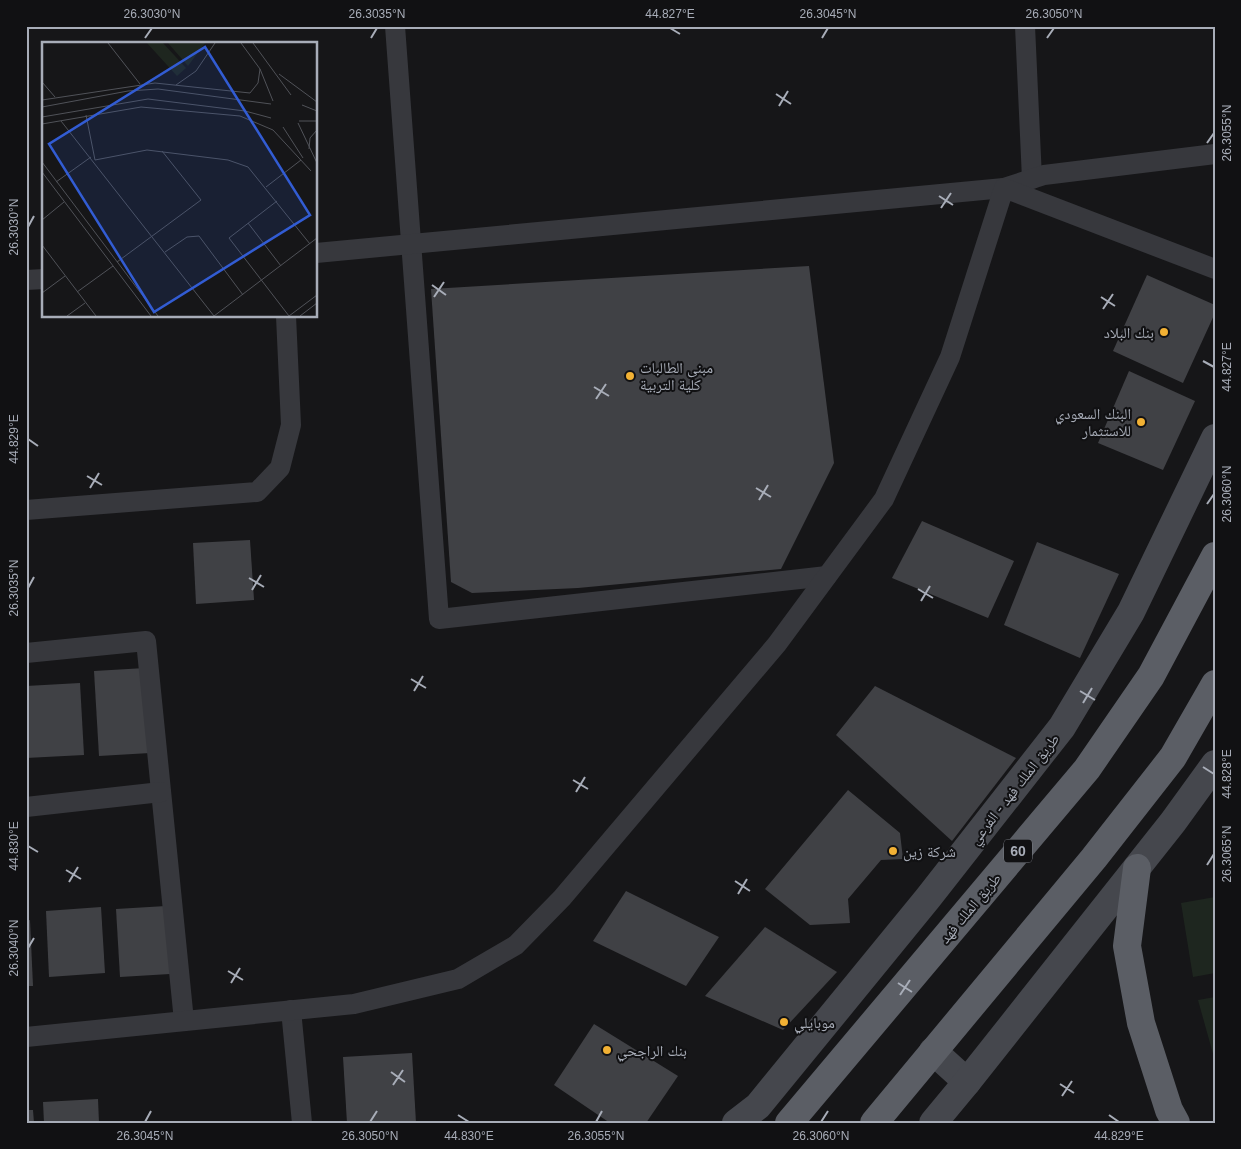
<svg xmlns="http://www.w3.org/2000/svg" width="1241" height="1149" viewBox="0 0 1241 1149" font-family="Arial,'Noto Naskh Arabic',sans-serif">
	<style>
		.green { fill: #1e261f }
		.building { fill: #404145 }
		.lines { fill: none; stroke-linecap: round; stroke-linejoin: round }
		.minor { stroke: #37383d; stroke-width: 20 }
		.secondary { stroke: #45474d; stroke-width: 28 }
		.trunk { stroke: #5b5e65; stroke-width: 28 }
		.ticks { fill: none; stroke: #a8adb8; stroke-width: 2 }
		.poi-dot { fill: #f2b134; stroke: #111113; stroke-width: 2 }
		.labels { text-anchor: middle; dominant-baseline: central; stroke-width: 4; stroke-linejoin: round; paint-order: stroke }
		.shield { fill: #111113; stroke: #7b7e86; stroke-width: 1 }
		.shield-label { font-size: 14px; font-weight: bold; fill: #a8adb8 }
		.poi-label { font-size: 15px; fill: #a8adb8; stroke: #111113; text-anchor: start }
		.street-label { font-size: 15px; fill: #a8adb8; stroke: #111113 }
		.inset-road { fill: none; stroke: #505258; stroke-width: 1 }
		.view { fill: #325cd3; fill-opacity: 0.15; stroke: #325cd3; stroke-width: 2.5 }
		.inset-edge { fill: none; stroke: #a8adb8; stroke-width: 2.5 }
		.neatline { fill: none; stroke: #a8adb8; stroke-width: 2 }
		.ticks-label { font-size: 12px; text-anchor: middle; fill: #a8adb8 }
	</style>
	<rect width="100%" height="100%" fill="#161618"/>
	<!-- green -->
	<g class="green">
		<polygon points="1215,897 1215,973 1193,977 1181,903"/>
		<polygon points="1215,997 1215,1061 1198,1000"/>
	</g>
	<!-- building -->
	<g class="building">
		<polygon points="809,266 834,463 781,569 578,588 472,593 451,582 431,289"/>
		<polygon points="1147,275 1215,305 1215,313 1183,383 1113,351"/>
		<polygon points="1129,371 1195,401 1163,470 1098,443"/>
		<polygon points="922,521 1014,561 988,618 892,578"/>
		<polygon points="250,540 254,600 196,604 193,543"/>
		<polygon points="1037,542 1119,574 1080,658 1004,625"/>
		<polygon points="145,668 150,753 99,756 94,671"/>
		<polygon points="80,683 84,755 26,758 26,686"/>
		<polygon points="875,686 1016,758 952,841 836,735"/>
		<polygon points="848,790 900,833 903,859 881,860 848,899 850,923 810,925 765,889"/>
		<polygon points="626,891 719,937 686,986 593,941"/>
		<polygon points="166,906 170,974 120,977 116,909"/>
		<polygon points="101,907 105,973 49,977 46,911"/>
		<polygon points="30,920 33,986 26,986 26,921"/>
		<polygon points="765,927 837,972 783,1030 705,996"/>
		<polygon points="594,1024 678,1076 646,1123 610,1123 554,1085"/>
		<polygon points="412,1053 416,1123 347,1123 343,1057"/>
		<polygon points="98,1099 99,1123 44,1123 43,1102"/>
		<polygon points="26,1110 33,1110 34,1123 26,1123"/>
	</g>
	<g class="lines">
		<!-- minor -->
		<g class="minor">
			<polyline points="395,26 439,619 827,576"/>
			<polyline points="1025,26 1032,179"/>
			<polyline points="316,253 1004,188 1044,175 1215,154"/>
			<polyline points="26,280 44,279"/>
			<polyline points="26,510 257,492 280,468 291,425 286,316"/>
			<polyline points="26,653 146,641 184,1021"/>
			<polyline points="26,807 161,792"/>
			<polyline points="291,1010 302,1123"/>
			<polyline points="26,1037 354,1004 458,979 516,945 562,898 777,644 884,499 950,357 1004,188 1215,269"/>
		</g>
		<!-- secondary -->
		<g class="secondary">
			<polyline points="933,1051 967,1082"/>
			<polyline points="736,1123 758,1106 928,898 1062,727 1131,612 1215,438"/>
			<polyline points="933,1123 967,1082 1173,822 1215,764"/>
		</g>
		<!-- trunk -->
		<g class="trunk">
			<polyline points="1137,868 1127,946 1141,1023 1169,1110 1176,1123"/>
			<polyline points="789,1123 1087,769 1151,676 1215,556"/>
			<polyline points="874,1123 1094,858 1173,757 1215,684"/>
		</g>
	</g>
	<!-- ticks -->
	<path class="ticks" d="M670 28 680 34M145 38 152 28M371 38 377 28M822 38 828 28M1047 38 1054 28M776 94 791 104M779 106 788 91M1207 143 1214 133M939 196 953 205M941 208 951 193M28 227 34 216M432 285 446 295M434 297 444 282M1101 297 1115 306M1103 309 1113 294M1203 361 1214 367M594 387 609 396M596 399 606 384M28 439 38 446M87 476 102 485M90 488 99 473M756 488 771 497M759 500 768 485M1207 504 1214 494M249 578 264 587M28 588 34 577M918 589 933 598M252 590 261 575M921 601 930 586M411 679 426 688M414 691 423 676M1080 691 1095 700M1083 703 1092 688M1203 767 1214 774M573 780 588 789M576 792 585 777M28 846 38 852M1207 865 1214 854M66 870 81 879M735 881 750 891M69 882 78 867M738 894 747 879M28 948 34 938M228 971 243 980M231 983 240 968M898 983 912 992M900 995 910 980M391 1072 405 1082M1060 1084 1074 1093M393 1085 403 1070M1062 1096 1072 1081M458 1115 469 1122M1109 1115 1119 1122M145 1122 151 1111M370 1122 377 1111M596 1122 602 1111M821 1122 828 1111"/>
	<!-- markers -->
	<g class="poi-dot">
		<circle cx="1164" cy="332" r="5"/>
		<circle cx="630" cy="376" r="5"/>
		<circle cx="1141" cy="422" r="5"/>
		<circle cx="893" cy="851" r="5"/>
		<circle cx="784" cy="1022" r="5"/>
		<circle cx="607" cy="1050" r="5"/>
	</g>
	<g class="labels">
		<!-- shield labels -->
		<rect class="shield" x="1004" y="839.5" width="28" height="23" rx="4"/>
		<g class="shield-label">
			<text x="1018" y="851">60</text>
		</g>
		<!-- poi labels -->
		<g class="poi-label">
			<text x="1154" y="332" text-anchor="end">بنك البلاد</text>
			<text x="640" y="367">مبنى الطالبات<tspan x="640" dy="17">كلية التربية</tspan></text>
			<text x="1131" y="413" text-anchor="end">البنك السعودي<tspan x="1131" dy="17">للاستثمار</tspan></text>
			<text x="903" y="851">شركة زين</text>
			<text x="794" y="1022">موبايلي</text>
			<text x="617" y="1050">بنك الراجحي</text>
		</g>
		<!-- street labels -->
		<g class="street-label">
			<text transform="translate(1014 789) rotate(-52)">طريق الملك فهد - الفرعي</text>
			<text transform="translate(970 908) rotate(-50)">طريق الملك فهد</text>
		</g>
	</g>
	<!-- overview -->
	<g transform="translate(42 42)">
		<rect width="275" height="275" fill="#161618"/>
		<path d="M105 1H121L144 26 135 34ZM126 1H163L146 24Z" fill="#1e261f"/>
		<path class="inset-road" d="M66 1 98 42M199 1 218 27 231 59M211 1 249 53M237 32 275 60M0 40 13 55M134 43 154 29 173 1M0 58 113 41 208 51 216 41 218 27M260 63 275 69M0 65 86 49 116 47 229 62M44 73 53 118 105 108 186 118 206 125 268 202M0 75 106 57 203 69 229 76M19 79 172 274 275 196M257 79H275M256 81 275 121M0 82 99 65 198 74 231 88 269 129M241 85 261 116M267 107 268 96 275 88M0 120 116 274M0 130 109 274M14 140 49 115M224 145 259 118M235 159 187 196 247 274M0 178 22 160M206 181 239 224M0 203 54 274M123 210 145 195 157 194 201 253M75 220 159 158 120 109M35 250 71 224M0 251 23 234M25 274 43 261M247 274 275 253M258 274 275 261"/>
		<path class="view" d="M163 5 268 173 112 270 7 102Z"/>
		<rect width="275" height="275" class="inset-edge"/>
	</g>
	<!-- border -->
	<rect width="1241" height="1149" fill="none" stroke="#111113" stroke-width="55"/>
	<rect x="28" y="28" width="1186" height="1094" class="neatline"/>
	<g class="ticks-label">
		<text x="152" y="18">26.3030°N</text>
		<text x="377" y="18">26.3035°N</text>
		<text x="670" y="18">44.827°E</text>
		<text x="828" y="18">26.3045°N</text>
		<text x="1054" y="18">26.3050°N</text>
		<text transform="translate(1227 133) rotate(-90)" y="4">26.3055°N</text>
		<text transform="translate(14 227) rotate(-90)" y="4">26.3030°N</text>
		<text transform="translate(1227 367) rotate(-90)" y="4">44.827°E</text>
		<text transform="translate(14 439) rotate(-90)" y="4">44.829°E</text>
		<text transform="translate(1227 494) rotate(-90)" y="4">26.3060°N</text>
		<text transform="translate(14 588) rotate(-90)" y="4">26.3035°N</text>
		<text transform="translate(1227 774) rotate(-90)" y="4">44.828°E</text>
		<text transform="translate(14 846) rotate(-90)" y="4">44.830°E</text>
		<text transform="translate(1227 854) rotate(-90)" y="4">26.3065°N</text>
		<text transform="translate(14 948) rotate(-90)" y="4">26.3040°N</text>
		<text x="145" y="1140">26.3045°N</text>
		<text x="370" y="1140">26.3050°N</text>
		<text x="469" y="1140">44.830°E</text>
		<text x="596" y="1140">26.3055°N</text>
		<text x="821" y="1140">26.3060°N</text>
		<text x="1119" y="1140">44.829°E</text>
	</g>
</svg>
